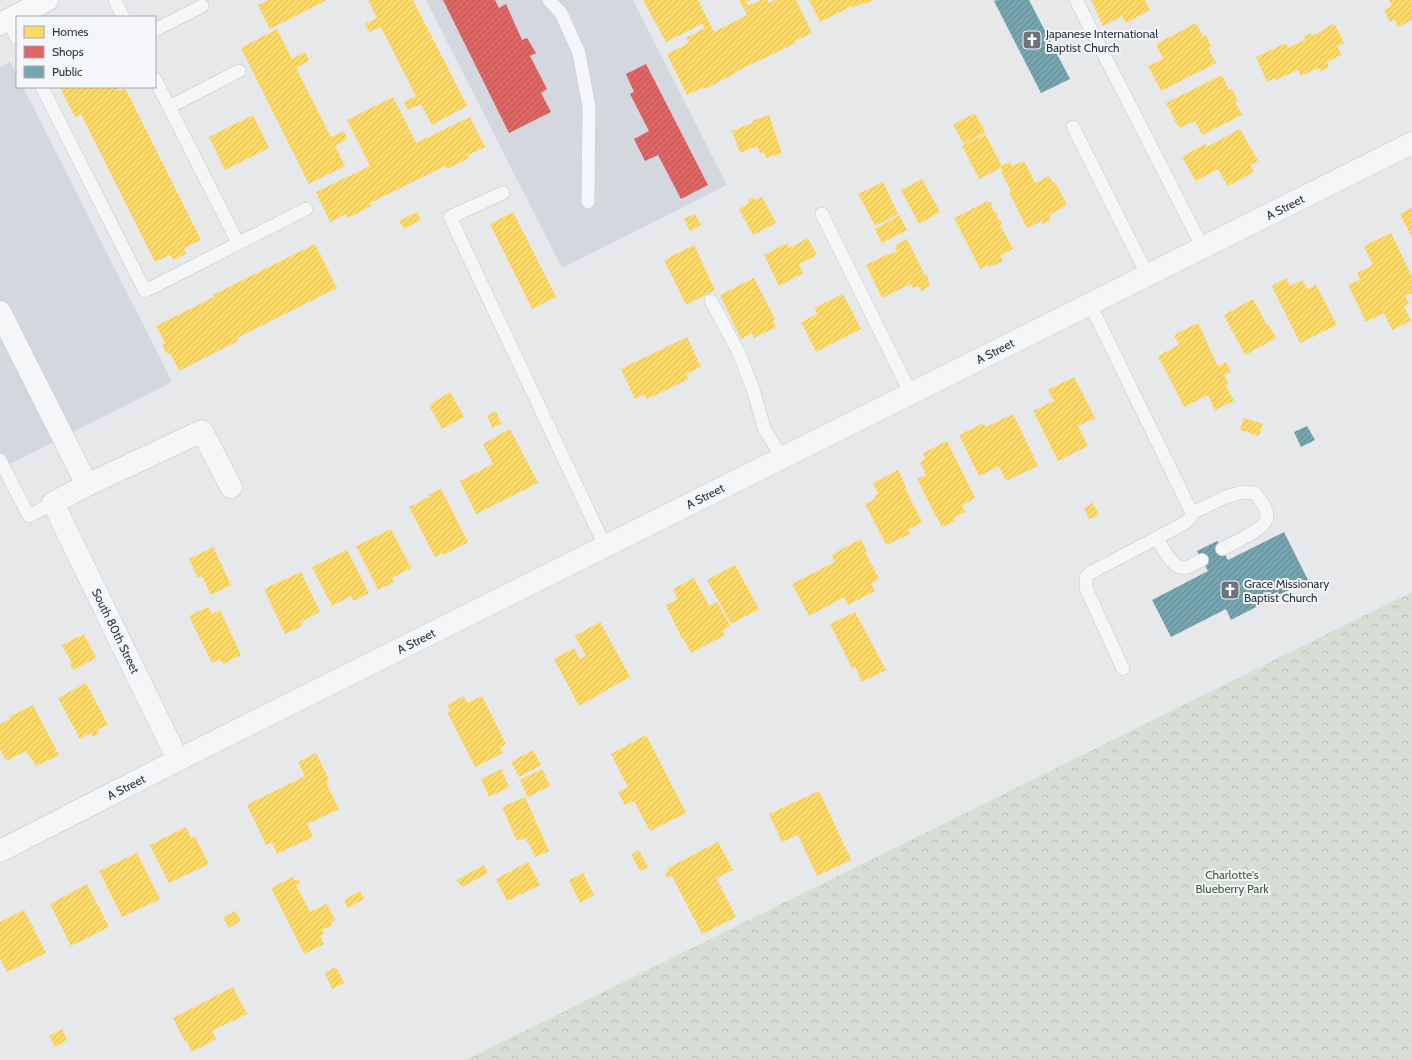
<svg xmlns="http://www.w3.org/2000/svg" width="1412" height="1060" viewBox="0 0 1412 1060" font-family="Cabin,sans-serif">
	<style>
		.built { fill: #d4d7dd }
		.park { fill: url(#park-crowns) }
		.homes { fill: url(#homes-hatch) }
		.shops { fill: url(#shops-hatch) }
		.public { fill: url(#public-hatch) }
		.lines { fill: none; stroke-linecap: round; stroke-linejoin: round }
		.lane-casing { stroke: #c4c6c8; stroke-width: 14 }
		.street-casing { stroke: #c4c6c8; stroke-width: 23 }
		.primary-casing { stroke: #c2c5c8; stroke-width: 23 }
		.lane { stroke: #f5f6f7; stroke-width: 13 }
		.street { stroke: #f5f6f7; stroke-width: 22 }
		.primary { stroke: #f8f8f8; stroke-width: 22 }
		.labels { text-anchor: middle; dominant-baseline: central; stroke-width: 4; stroke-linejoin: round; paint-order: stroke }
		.poi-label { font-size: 12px; fill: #2b3445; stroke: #f4f6f9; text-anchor: start }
		.street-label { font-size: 12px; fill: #2b3445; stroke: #f4f6f9 }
		.park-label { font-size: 12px; fill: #3f6138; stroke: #f4f6f9 }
	</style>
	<defs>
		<pattern id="park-crowns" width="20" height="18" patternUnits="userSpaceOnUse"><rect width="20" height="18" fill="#d6ded6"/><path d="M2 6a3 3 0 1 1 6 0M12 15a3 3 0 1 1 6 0" fill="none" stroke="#b8bfb9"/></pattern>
		<pattern id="homes-hatch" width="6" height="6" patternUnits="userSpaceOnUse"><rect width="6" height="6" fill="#ffd966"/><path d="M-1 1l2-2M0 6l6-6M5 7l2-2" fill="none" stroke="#dbbb5a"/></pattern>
		<pattern id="shops-hatch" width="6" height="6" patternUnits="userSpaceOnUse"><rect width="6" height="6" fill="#e06666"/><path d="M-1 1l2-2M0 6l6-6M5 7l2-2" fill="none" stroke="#b65556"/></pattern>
		<pattern id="public-hatch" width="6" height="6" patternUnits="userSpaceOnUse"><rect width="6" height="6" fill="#76a5af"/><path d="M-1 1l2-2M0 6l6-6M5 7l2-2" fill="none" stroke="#618790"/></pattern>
	</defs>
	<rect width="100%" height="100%" fill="#e6e8ea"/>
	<!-- built -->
	<g class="built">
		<polygon points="426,0 633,0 727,185 562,268"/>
		<polygon points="10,62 17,75 17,87 23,87 172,382 0,469 0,67"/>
	</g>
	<!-- park -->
	<polygon class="park" points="1412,592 1412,1060 466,1060"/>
	<!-- homes -->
	<g class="homes">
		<polygon points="268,0 327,0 270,29 258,5"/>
		<polygon points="368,0 413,0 467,106 432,125 421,104 408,110 404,102 416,96 381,27 369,32 365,24 377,18"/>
		<polygon points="643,0 698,0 714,32 747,15 739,0 751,0 746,2 748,6 761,0 767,0 769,3 775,0 796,0 812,33 795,41 796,43 735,72 736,73 705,89 704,87 687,95 667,54 689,43 686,38 705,28 702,24 666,42"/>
		<polygon points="809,0 873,0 863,5 862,3 853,8 852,6 820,22"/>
		<polygon points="1091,0 1145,0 1150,10 1126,23 1122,16 1103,26"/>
		<polygon points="1389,0 1412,0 1412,20 1398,27 1395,19 1390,22 1384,10 1392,6"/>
		<polygon points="1196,23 1203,37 1206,35 1211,46 1208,48 1216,63 1161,91 1148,66 1163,59 1156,44"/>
		<polygon points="1333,24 1335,25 1344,43 1337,46 1341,55 1327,62 1329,67 1321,71 1319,68 1301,76 1298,70 1276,80 1275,78 1267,82 1256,57 1286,43 1288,48 1305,40 1304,36 1312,33 1313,36"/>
		<polygon points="277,29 292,59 305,52 309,61 296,68 331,137 344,131 347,139 335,146 345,166 309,184 241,48"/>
		<polygon points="1222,75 1229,90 1232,89 1238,101 1235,102 1242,115 1202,135 1195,121 1179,128 1166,103"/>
		<polygon points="60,87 117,87 119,91 125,88 201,240 184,248 186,254 173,260 170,255 155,262 81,114 75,117"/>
		<polygon points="393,97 416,143 470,117 485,147 468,155 469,158 447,169 445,166 370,203 371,206 348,218 346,214 330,222 316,192 370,166 347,120"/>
		<polygon points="975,113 985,132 964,144 953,125"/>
		<polygon points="253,115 269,148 225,170 209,137"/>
		<polygon points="769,115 782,153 766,158 764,152 760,154 757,146 740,153 732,131 753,123 752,121"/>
		<polygon points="1240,129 1258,161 1250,165 1254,172 1228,186 1218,169 1196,181 1182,157 1205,144 1207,147"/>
		<polygon points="985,134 1002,166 1010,162 1012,166 1024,161 1035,183 1049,176 1053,183 1055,182 1067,205 1051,214 1051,215 1049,216 1051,220 1043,224 1042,221 1027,228 1009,192 1011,191 1001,171 1003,170 1001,168 979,179 962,146"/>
		<polygon points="922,179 940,212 919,224 901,190"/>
		<polygon points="883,182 898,214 875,226 858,194"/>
		<polygon points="754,197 755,200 762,197 776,223 753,235 739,209 749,203 748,200"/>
		<polygon points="988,201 989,203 991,202 993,205 991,206 995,213 997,212 998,214 996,216 998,220 1000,219 1002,224 1000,225 1013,249 1000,256 1003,261 990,267 988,265 980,269 954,218"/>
		<polygon points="1412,208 1412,237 1400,214"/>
		<polygon points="417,212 421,220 404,229 399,221"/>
		<polygon points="513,212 556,297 532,309 490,224"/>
		<polygon points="695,214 701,225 690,231 684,219"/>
		<polygon points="899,215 907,230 882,243 875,229"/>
		<polygon points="1391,233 1412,277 1412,293 1405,296 1409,303 1404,306 1411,321 1392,330 1384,313 1366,322 1348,285 1360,280 1357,273 1373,265 1364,246"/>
		<polygon points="808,238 817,255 799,264 803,273 779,286 764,255 787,243 789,248"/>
		<polygon points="907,239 925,276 927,275 929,280 928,280 930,286 921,291 918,286 913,288 911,284 882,298 866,265 888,254 889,255 897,251 895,245"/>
		<polygon points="315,244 337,288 237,338 238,341 179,371 170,353 167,354 162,345 165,343 156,326 214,297 213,295"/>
		<polygon points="694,245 715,290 686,305 664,260"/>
		<polygon points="754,278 775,319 773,321 776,327 754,338 752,333 741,339 720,295"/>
		<polygon points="1286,278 1290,286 1302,280 1307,289 1316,285 1337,325 1300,343 1272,286"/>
		<polygon points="843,294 861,329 816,352 801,322 817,314 814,308"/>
		<polygon points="1253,299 1267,325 1268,324 1276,338 1245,355 1224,315"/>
		<polygon points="1198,323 1218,366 1226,362 1231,372 1224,375 1229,384 1226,386 1234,401 1215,410 1208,395 1184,407 1158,356 1179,345 1174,335"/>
		<polygon points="687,337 701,367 686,374 689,379 647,399 645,394 635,399 621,369"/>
		<polygon points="1074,377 1095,418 1078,426 1088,446 1058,461 1033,411 1054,401 1048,390"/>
		<polygon points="450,392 464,417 442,429 429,405"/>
		<polygon points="496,411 501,424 492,428 487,415"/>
		<polygon points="1013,414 1038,466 1006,481 999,466 979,476 959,435 984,423 986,427"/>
		<polygon points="1244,418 1263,424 1259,436 1240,430"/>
		<polygon points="510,429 538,483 476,514 460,481 493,464 483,444"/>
		<polygon points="947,441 975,498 962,505 965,512 953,518 955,521 942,527 937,517 936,517 917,479 926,475 920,462 925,459 923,453"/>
		<polygon points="898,470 906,487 905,488 922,522 908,530 910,534 886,545 865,504 875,499 874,496 878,494 873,483"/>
		<polygon points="441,489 468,542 444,555 443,553 435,557 409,507 429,497 428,495"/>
		<polygon points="1093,503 1099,515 1089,519 1084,508"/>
		<polygon points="391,529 411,568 392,578 394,582 378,590 356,546"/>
		<polygon points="861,539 867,551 865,552 879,579 871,584 875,591 848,605 844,597 809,616 792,584 835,562 831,555"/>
		<polygon points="213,547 231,585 211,595 202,576 198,578 189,559"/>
		<polygon points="347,550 369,593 354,601 351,596 332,606 312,567"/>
		<polygon points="735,565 759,609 731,624 707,580"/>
		<polygon points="301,572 320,612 300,622 302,626 285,634 264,589"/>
		<polygon points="694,578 709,606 717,602 730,626 722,631 725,635 691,653 684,639 682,639 666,605 678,599 673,589"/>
		<polygon points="208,607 212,614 220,610 241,655 223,664 220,659 212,663 189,616"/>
		<polygon points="855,612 886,670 862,682 855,667 852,668 830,624"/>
		<polygon points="600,622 630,677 579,706 554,659 574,648 580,659 586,656 575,636"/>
		<polygon points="84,634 96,658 73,670 70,664 72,663 62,645"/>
		<polygon points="86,683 108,725 97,730 99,734 93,737 91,733 80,739 58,698"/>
		<polygon points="464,696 467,703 482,696 506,744 500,747 503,753 475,767 447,712 451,711 447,705"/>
		<polygon points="33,705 59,755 36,766 26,751 6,761 0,749 0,724 10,719 9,717"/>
		<polygon points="646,735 686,813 650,831 634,801 625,805 618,792 628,787 611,754"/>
		<polygon points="533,750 541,765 519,777 511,762"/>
		<polygon points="316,753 329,780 326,782 339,809 307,824 313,837 277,854 272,842 266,845 247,805 305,776 298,762"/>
		<polygon points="501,769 509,787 489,797 481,779"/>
		<polygon points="542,769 550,786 528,797 520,780"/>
		<polygon points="819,791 851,860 817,876 798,835 782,842 769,814"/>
		<polygon points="525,797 549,851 535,857 526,838 517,841 502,807"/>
		<polygon points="186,827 191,838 195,837 209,864 169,883 150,845"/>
		<polygon points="718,842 733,870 716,878 736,917 702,934 672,876 667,878 665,873 669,871 668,868"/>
		<polygon points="639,850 648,867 640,871 631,854"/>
		<polygon points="137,853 160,899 122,917 99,871"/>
		<polygon points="528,862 540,885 507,901 496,879"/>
		<polygon points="484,865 488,873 462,887 457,880"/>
		<polygon points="583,873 594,895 580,903 569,880"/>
		<polygon points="293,877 295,881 298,879 300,883 296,885 310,912 327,904 335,920 331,922 332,925 322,930 324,934 320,936 324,944 304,954 271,888"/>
		<polygon points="87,884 109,927 71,946 50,904"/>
		<polygon points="360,891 364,899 348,908 344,900"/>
		<polygon points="24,910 46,953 7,972 0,958 0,922"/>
		<polygon points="235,911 241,921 229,928 223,917"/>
		<polygon points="336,967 344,983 332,989 325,973"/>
		<polygon points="233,987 247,1014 212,1031 216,1039 192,1052 187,1041 185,1042 173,1018"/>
		<polygon points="62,1029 67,1040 55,1047 49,1036"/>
	</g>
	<!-- shops -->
	<g class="shops">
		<polygon points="443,0 495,0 499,8 506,4 522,40 527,38 536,53 530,56 547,89 541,93 551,112 509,133"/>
		<polygon points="646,64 708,185 681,199 658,155 645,161 634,139 649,131 630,94 634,92 626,74"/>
	</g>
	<!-- public -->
	<g class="public">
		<polygon points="997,0 1029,0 1070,79 1041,93 994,1"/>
		<polygon points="1307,426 1315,440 1301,447 1294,432"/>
		<polygon points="1284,532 1308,580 1231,620 1226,609 1171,637 1152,600 1208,571 1197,551 1217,541 1228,560"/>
	</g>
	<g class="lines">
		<!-- lane casing -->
		<g class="lane-casing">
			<g id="lane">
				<polyline points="115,0 123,17"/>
				<polyline points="549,0 561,13 579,53 589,107 588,202"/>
				<polyline points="1077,2 1203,248"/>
				<polyline points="8,20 17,38"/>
				<polyline points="155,30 202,6"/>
				<polyline points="155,79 238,243"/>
				<polyline points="42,87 145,291 306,209"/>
				<polyline points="169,107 239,71"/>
				<polyline points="1073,127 1148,276"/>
				<polyline points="503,193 450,217 605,546"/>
				<polyline points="822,214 911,394"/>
				<polyline points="711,301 738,351 753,389 764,428 782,458"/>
				<polyline points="1090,304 1192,513 1190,518 1185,523 1090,573 1086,577 1086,588 1123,669"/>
				<polyline points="0,460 29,516 53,503"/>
				<path d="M1192 513 1223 498 1242 492 1255 493C1260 500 1266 506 1267 515 1269 529 1232 543 1222 549"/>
				<path d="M1157 538C1163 548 1173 571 1187 567 1192 566 1197 562 1202 560"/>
			</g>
		</g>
		<!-- street casing -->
		<g class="street-casing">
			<g id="street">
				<polyline points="0,312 87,485 202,431 231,487"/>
				<polyline points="87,485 53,503 178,760"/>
				<polyline points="0,851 178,760 1412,143"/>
			</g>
		</g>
		<!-- primary casing -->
		<g class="primary-casing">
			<polyline id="primary" points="0,24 47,0"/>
		</g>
		<!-- lane -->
		<use href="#lane" class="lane"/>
		<!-- street -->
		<use href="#street" class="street"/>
		<!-- primary -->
		<use href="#primary" class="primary"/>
	</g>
	<!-- icons -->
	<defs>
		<g id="church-square" transform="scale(1)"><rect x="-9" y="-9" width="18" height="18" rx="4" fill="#6c737f" stroke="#f4f6f9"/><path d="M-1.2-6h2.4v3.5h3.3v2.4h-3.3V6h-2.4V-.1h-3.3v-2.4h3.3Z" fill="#fff"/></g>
	</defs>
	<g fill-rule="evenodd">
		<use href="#church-square" x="1032" y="40"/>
		<use href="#church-square" x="1230" y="590"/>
	</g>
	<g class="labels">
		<!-- poi labels -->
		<g class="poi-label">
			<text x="1046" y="33">Japanese International<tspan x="1046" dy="14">Baptist Church</tspan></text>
			<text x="1244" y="583">Grace Missionary<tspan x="1244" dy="14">Baptist Church</tspan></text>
		</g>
		<!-- street labels -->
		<g class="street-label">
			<text transform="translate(1285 207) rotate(-27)">A Street</text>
			<text transform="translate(995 351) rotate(-27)">A Street</text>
			<text transform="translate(705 496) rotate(-27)">A Street</text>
			<text transform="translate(116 631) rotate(64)">South 80th Street</text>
			<text transform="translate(416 641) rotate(-27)">A Street</text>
			<text transform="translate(126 787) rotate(-27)">A Street</text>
		</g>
		<!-- park labels -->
		<g class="park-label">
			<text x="1232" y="874">Charlotte's<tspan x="1232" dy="14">Blueberry Park</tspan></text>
		</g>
	</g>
	<!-- legend -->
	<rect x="16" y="16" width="140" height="72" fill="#f4f6f9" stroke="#a4a8b1"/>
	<rect x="24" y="26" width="20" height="12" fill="#ffd966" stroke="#a4a8b1"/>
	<text x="52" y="36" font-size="12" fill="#2b3445">Homes</text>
	<rect x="24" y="46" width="20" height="12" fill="#e06666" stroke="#a4a8b1"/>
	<text x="52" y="56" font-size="12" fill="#2b3445">Shops</text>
	<rect x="24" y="66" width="20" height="12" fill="#76a5af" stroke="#a4a8b1"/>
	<text x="52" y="76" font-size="12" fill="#2b3445">Public</text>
</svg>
